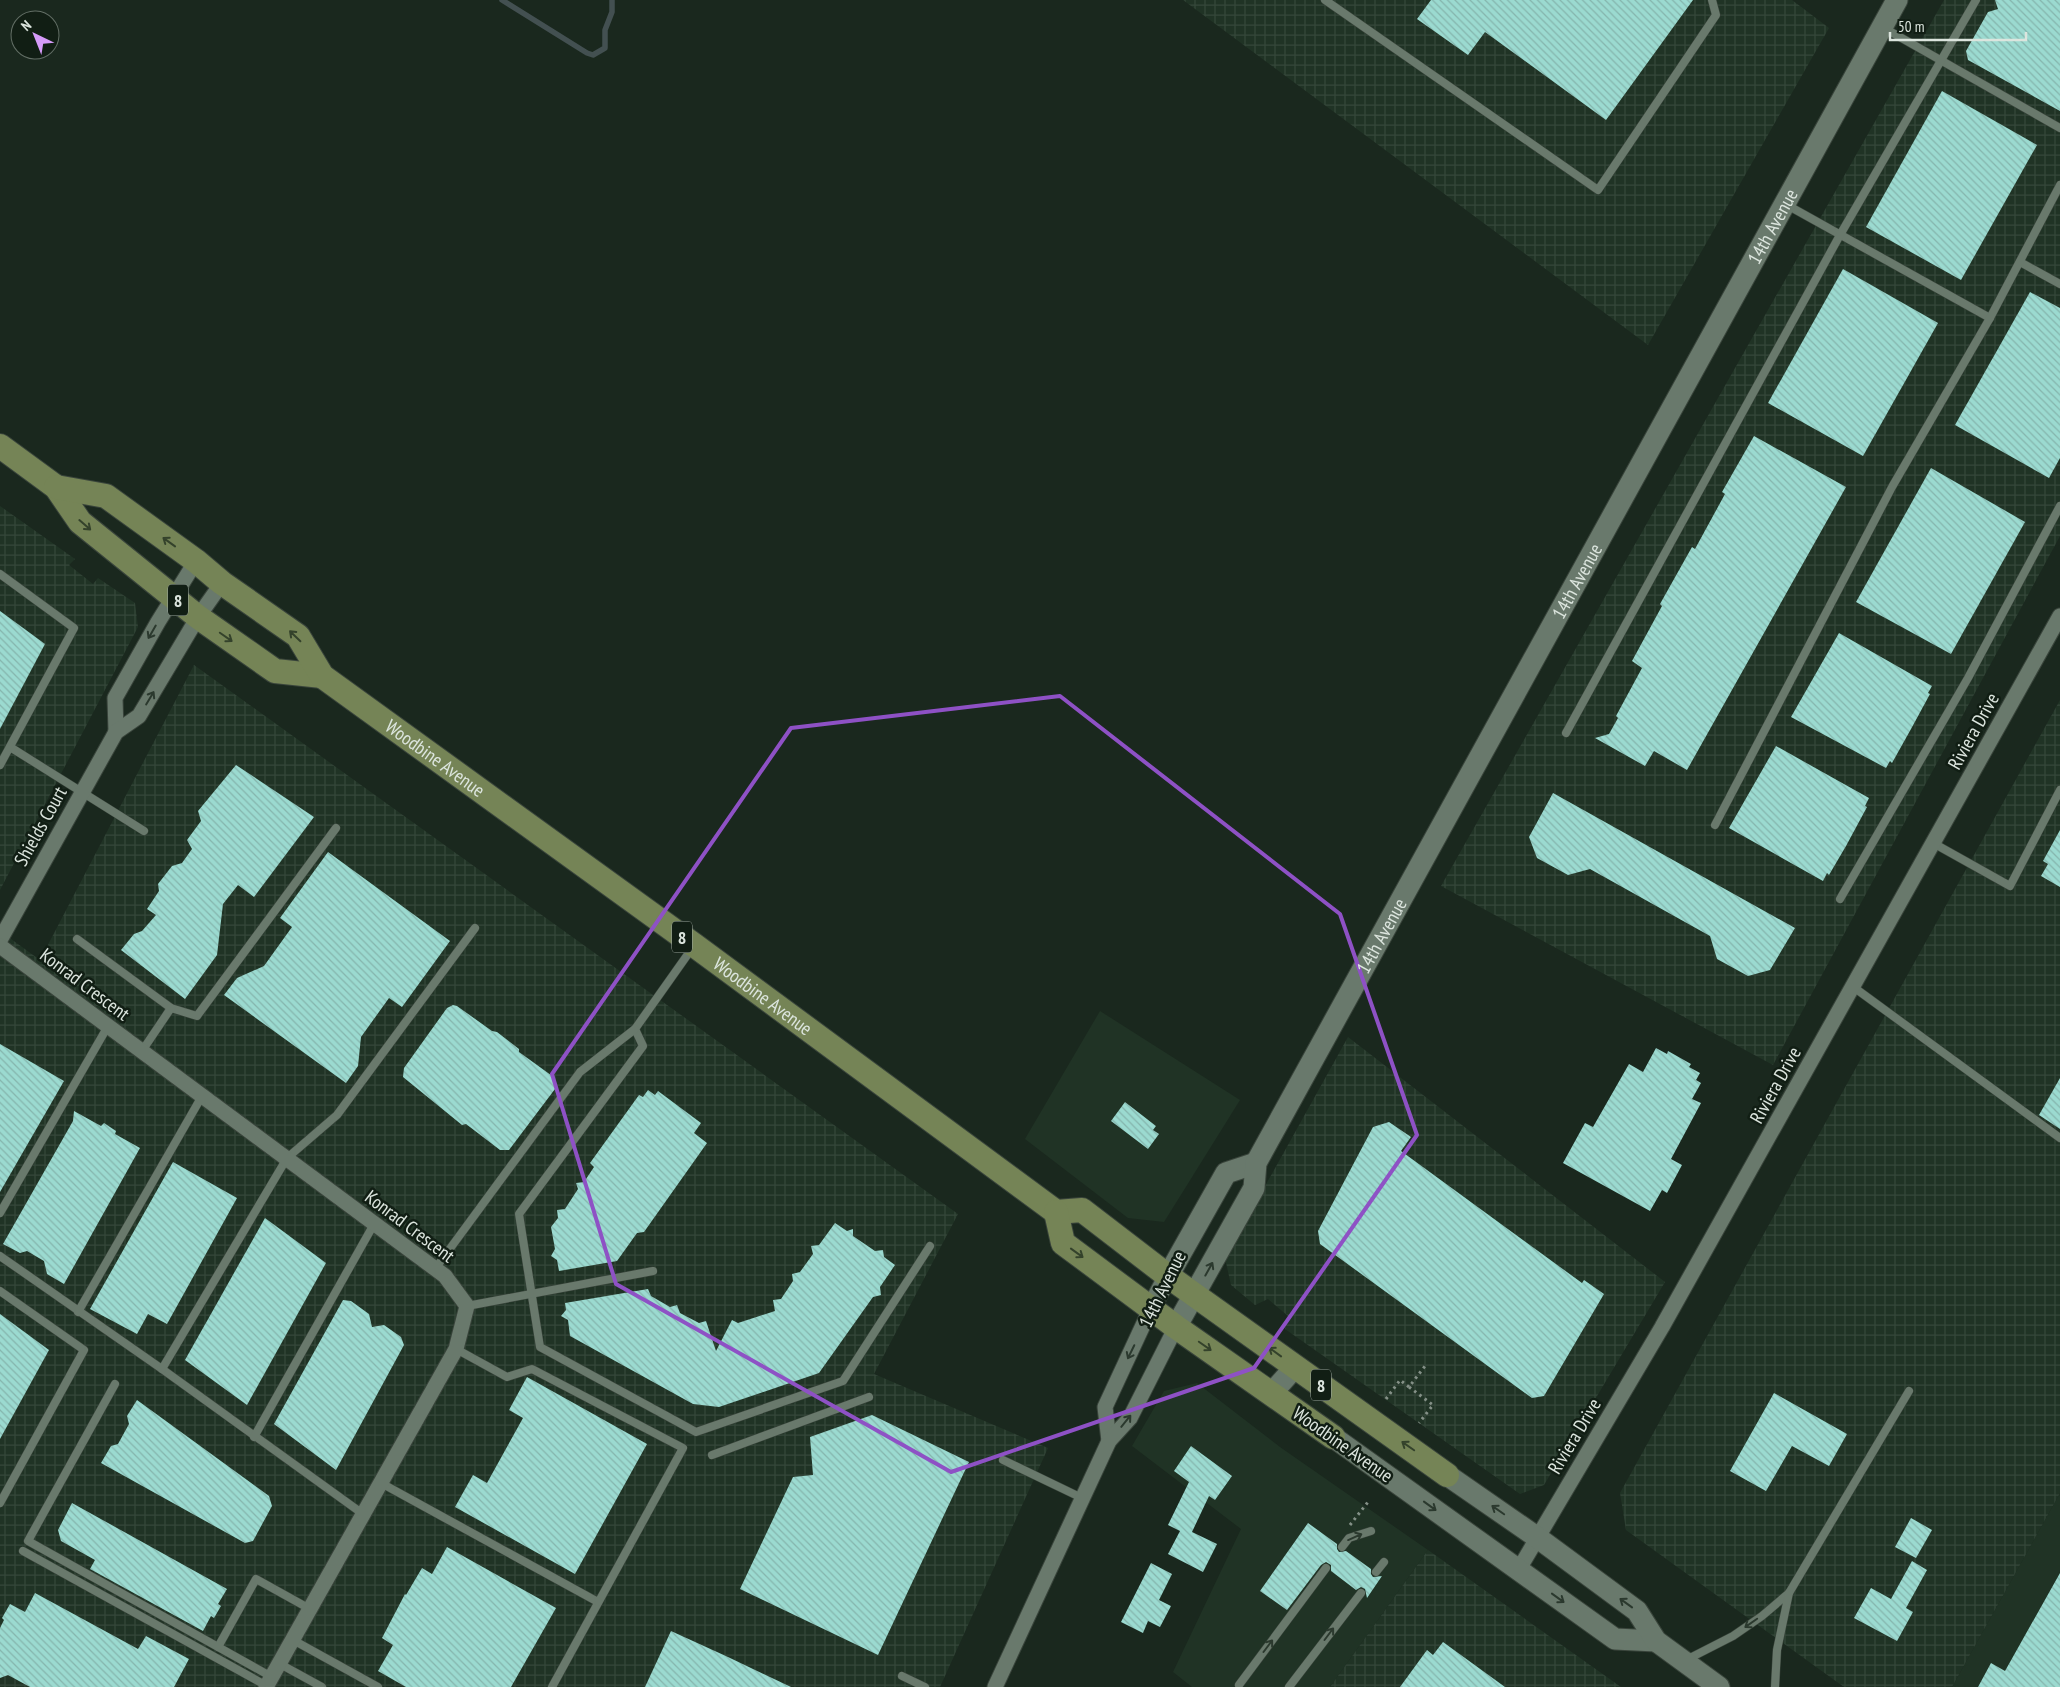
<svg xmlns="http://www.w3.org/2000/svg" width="2060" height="1687" viewBox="0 0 2060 1687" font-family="'PT Sans Narrow',sans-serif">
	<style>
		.built { fill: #203325 }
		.industrial { fill: url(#industrial-grid) }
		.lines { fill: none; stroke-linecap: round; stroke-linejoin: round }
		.stream { stroke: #435051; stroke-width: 5.5 }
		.building { fill: url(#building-back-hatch) }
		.service-casing { stroke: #39443b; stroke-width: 9 }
		.minor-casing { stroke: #39443b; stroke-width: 17 }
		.tertiary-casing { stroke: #39443b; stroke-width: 21 }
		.secondary-casing { stroke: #39443b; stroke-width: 23 }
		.primary-casing { stroke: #39443b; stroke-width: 26 }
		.path { stroke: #849087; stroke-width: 3; stroke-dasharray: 2.5 4; stroke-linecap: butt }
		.service { stroke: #69796c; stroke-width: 8 }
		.minor { stroke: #69796c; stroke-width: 15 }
		.tertiary { stroke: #69796c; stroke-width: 19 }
		.secondary { stroke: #69796c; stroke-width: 21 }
		.primary { stroke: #758456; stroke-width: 24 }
		.oneway { stroke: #34422b }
		.oneway2 { stroke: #2b392e }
		.marked { fill: none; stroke: #8e51c5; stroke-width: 4; stroke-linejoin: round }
		.labels { text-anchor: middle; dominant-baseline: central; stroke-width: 5; stroke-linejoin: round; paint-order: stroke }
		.shield { fill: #111e14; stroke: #9fa9a1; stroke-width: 1 }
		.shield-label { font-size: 18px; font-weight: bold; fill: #dce5de }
		.street-label { font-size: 19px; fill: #dce5de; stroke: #111e14 }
	</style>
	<defs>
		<pattern id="industrial-grid" width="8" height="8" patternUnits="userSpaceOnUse" patternTransform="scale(1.25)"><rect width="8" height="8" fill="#203325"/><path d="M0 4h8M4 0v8" fill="none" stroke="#35473a"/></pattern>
		<pattern id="building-back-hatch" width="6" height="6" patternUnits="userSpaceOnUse" patternTransform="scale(1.25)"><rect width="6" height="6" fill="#9bdad0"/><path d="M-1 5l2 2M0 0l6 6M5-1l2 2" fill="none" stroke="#85b5ad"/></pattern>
	</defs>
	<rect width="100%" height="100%" fill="#1a281e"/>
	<!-- built -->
	<g class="built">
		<polygon points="1100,1011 1240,1100 1164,1222 1128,1218 1025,1139"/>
		<polygon points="1197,1383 1280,1447 1428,1550 1330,1687 1192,1687 1173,1672 1241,1529 1132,1446 1164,1391"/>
		<polygon points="2060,1493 2060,1687 1952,1687"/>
	</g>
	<!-- industrial -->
	<g class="industrial">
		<polygon points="1183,0 1792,0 1829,28 1648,345"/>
		<polygon points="1944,0 2060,0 2060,536 1773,1065 1441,886"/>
		<polygon points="0,506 75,559 69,565 93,584 98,578 135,603 138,627 0,890"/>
		<polygon points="194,665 958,1214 874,1374 1048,1448 940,1687 0,1687 0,931 40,960"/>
		<polygon points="2060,700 2060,1493 1952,1687 1844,1687 1626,1530 1620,1493"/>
		<polygon points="1348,1037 1665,1282 1544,1485 1520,1494 1285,1329 1288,1316 1268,1299 1255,1305 1231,1285 1225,1258"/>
		<polygon points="1428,1550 1621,1687 1330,1687"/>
	</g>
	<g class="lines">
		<!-- stream -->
		<polyline class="stream" points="502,0 587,53 593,55 605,48 605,30 612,12 612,0"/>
	</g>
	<!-- building -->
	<g class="building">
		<polygon points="1431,0 1693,0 1606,120 1485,32 1468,55 1417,19"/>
		<polygon points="1995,0 2060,0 2060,111 1968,60 1966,51 1988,12 1998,9"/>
		<polygon points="1942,91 2037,145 1961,280 1866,227"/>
		<polygon points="1843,269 1938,323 1863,456 1768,403"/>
		<polygon points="2030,292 2060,308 2060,458 2049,478 1955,425"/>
		<polygon points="1754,436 1846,487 1687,770 1654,751 1645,766 1595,738 1609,734 1618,718 1616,716 1642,668 1632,661 1662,606 1660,604 1692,547 1695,549 1725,494 1722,492"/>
		<polygon points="1931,468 2025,522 1951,654 1856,602"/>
		<polygon points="0,611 45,644 0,729"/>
		<polygon points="1839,633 1932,686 1928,693 1930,694 1911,729 1892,763 1890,761 1886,768 1791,717"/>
		<polygon points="1776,746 1869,798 1865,806 1867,807 1846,846 1829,875 1827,873 1823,881 1729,828"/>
		<polygon points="236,765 314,817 254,897 238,885 223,904 217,955 185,999 121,950 134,934 142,931 156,915 147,909 159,891 158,884 172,866 182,863 192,849 187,840 201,821 198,811"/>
		<polygon points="1553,793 1795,928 1770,970 1748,976 1717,959 1710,936 1590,869 1568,875 1537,858 1529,837"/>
		<polygon points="2060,830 2060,887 2041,876 2048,864 2043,861"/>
		<polygon points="328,852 450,941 402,1007 389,998 361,1037 358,1066 346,1083 224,995 237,978 264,966 292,927 280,918"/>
		<polygon points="453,1005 457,1006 492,1031 497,1032 519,1049 519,1052 555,1078 555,1089 509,1150 500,1150 466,1124 462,1125 403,1077 404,1068 447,1008"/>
		<polygon points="0,1044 64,1081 0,1192"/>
		<polygon points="1656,1048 1667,1054 1668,1051 1691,1064 1689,1067 1700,1073 1696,1080 1701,1083 1692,1099 1701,1103 1671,1159 1682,1165 1667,1193 1662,1190 1650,1211 1563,1163 1585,1123 1593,1127 1629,1064 1643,1072"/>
		<polygon points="2060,1078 2060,1129 2039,1115"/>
		<polygon points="648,1090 655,1095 658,1091 701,1123 694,1133 707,1143 644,1232 637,1233 617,1261 559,1271 557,1260 551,1256 555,1249 551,1227 558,1218 557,1210 565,1209 578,1189 576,1183 584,1182 594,1167 590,1163 639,1095 643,1097"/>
		<polygon points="1125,1102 1156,1126 1153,1130 1159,1134 1148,1149 1111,1121"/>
		<polygon points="74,1111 101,1126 104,1123 116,1131 115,1134 140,1148 64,1284 47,1274 44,1261 27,1251 20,1253 3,1244 73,1121"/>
		<polygon points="1389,1122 1411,1137 1401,1151 1582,1283 1584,1280 1604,1294 1544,1396 1532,1398 1320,1244 1318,1231 1373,1127"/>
		<polygon points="173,1162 237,1198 167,1324 148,1314 137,1334 90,1309"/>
		<polygon points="265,1218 326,1263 247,1405 185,1360"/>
		<polygon points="835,1223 847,1231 853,1229 853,1236 875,1251 883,1250 884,1257 895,1265 880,1287 881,1295 873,1297 819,1373 719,1407 693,1404 570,1336 568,1320 561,1316 566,1310 565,1303 648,1289 651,1296 670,1307 677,1305 680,1313 699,1323 706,1321 716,1351 732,1320 738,1323 775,1311 773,1300 781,1299 793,1281 792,1274 800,1272 813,1254 811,1246 819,1245"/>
		<polygon points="343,1300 351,1301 369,1314 372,1327 384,1325 401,1337 404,1345 336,1470 274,1424"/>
		<polygon points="0,1314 49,1350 0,1439"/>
		<polygon points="527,1377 647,1444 575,1574 455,1507 473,1475 487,1483 523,1418 509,1410"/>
		<polygon points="1774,1393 1847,1434 1829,1466 1792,1446 1766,1491 1730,1471"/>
		<polygon points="137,1400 269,1496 272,1506 253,1541 245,1543 101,1463 111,1446 118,1444 129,1424 127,1416"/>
		<polygon points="872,1415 969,1462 878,1655 740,1589 793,1477 813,1475 810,1437"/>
		<polygon points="1191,1446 1232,1476 1215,1500 1209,1496 1192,1532 1217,1544 1203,1572 1168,1554 1180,1531 1168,1525 1189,1482 1174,1471"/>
		<polygon points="72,1503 227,1589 218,1604 221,1606 214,1618 211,1616 203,1631 90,1569 95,1560 61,1541 58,1530"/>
		<polygon points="1911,1518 1932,1530 1916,1558 1895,1547"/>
		<polygon points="1308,1523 1337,1544 1337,1549 1339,1552 1346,1551 1371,1569 1371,1574 1373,1577 1382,1576 1367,1598 1365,1589 1361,1587 1356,1590 1331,1571 1331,1565 1326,1562 1321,1565 1287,1610 1260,1591"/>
		<polygon points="447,1547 556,1608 511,1687 406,1687 378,1671 393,1645 382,1638 405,1594 406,1595 422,1568 432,1574"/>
		<polygon points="1912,1561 1927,1570 1906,1608 1913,1612 1897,1641 1854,1618 1871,1588 1891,1599"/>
		<polygon points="1151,1563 1172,1574 1159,1600 1171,1606 1160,1627 1148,1621 1143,1633 1121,1622"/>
		<polygon points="2060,1573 2060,1687 1978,1687 1991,1663 2005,1671"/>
		<polygon points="35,1593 138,1649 146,1636 189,1659 174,1687 30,1687 8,1675 0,1678 0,1628 4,1620 2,1618 10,1604 25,1612"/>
		<polygon points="671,1631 728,1657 791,1687 645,1687"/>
		<polygon points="1443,1642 1505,1687 1400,1687 1427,1650 1433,1655"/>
	</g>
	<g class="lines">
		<!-- service casing -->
		<g class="service-casing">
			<g id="service">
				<polyline points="1325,0 1598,190 1716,15 1712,0"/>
				<polyline points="1884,28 2060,128"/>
				<polyline points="1787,205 1990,318"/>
				<polyline points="2020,262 2060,284"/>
				<polyline points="0,574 74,628 0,765"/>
				<polyline points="1566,733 1840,235 1976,0"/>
				<polyline points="10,747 144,831"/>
				<polyline points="1715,825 1892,487 1990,318 2060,185"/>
				<polyline points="1933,843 2010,886 2060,790"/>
				<polyline points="1840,899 1968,678 2060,506"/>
				<polyline points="77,939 171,1008 197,1016 336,828"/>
				<polyline points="693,947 635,1029 643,1046 519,1214 540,1347 696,1432 843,1381 930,1246"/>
				<polyline points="1852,986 2060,1138"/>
				<polyline points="142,1051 171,1008"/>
				<polyline points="0,1213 108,1026"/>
				<polyline points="0,1256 162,1369 363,1514"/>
				<polyline points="435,1269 580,1072 635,1029"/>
				<polyline points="0,1291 84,1350 0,1503"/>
				<polyline points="467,1306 653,1271"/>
				<polyline points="78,1312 202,1096"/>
				<polyline points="456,1349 507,1377 532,1369 683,1448 552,1687"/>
				<polyline points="162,1369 287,1158 337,1115 475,928"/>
				<polyline points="115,1384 28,1541 272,1677"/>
				<polyline points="254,1437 374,1224"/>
				<polyline points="712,1455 869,1397"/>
				<polyline points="1003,1460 1082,1498"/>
				<polyline points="381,1483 598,1602"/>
				<polyline points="1342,1547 1349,1538 1371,1531"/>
				<polyline points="23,1551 267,1686"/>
				<polyline points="1376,1572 1384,1562"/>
				<polyline points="293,1640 378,1687"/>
				<polyline points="218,1647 256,1579 310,1609"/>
				<polyline points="1686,1660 1733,1636 1762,1616 1789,1593 1909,1391"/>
				<polyline points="280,1664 322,1687"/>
				<polyline points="902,1676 925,1687"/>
				<polyline points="1239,1685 1326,1568"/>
				<polyline points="1289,1687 1361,1593"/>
				<polyline points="1775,1687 1777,1650 1789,1593"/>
			</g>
		</g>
		<!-- minor casing -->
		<g class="minor-casing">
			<g id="minor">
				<polyline points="116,732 115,698 158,622 196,561"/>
				<polyline points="0,940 116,732 139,716 198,617 222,583"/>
				<polyline points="0,946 445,1276 467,1306 456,1349 266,1687"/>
				<polyline points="1109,1441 1105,1407 1151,1308"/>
				<polyline points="1519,1569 1662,1327 2060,616"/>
				<polyline points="995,1687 1109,1441 1130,1418 1176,1327"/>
			</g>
		</g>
		<!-- tertiary casing -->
		<g class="tertiary-casing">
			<polyline id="tertiary" points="1151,1308 1168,1276"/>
		</g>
		<!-- secondary casing -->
		<g class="secondary-casing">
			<g id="secondary">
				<polyline points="1168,1276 1226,1173 1256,1163"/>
				<path id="s1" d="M1176 1327 1254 1188 1256 1163 1897 0"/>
				<polyline points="1271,1394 1295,1367"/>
				<polyline points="1333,1437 1615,1639 1656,1641"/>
				<polyline points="1447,1475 1538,1538 1637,1611 1656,1641 1719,1687"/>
			</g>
		</g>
		<!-- primary casing -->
		<g class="primary-casing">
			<g id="primary">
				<polyline points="0,446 56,487 80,522 198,617 275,671 322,676"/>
				<path id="s2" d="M56 487 106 496 196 561 222 583 298 636 322 676 694 945 1056 1212 1082 1210 1168 1276 1447 1475"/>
				<polyline points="1056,1212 1063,1243 1176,1327 1333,1437"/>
			</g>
		</g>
		<!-- path -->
		<g class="path">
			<polyline points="1409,1387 1433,1405 1419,1423"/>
			<polyline points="1386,1399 1400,1380 1409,1387 1425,1366"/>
			<polyline points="1350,1525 1368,1502"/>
		</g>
		<!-- service -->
		<use href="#service" class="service"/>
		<!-- minor -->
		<use href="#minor" class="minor"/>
		<!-- tertiary -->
		<use href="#tertiary" class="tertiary"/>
		<!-- secondary -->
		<use href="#secondary" class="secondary"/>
		<!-- primary -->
		<use href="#primary" class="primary"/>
	</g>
	<!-- one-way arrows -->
	<defs><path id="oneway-shaft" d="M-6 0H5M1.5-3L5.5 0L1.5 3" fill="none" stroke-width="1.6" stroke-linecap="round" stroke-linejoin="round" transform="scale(1.25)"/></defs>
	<g class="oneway">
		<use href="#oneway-shaft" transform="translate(85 525) rotate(41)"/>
		<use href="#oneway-shaft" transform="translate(169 542) rotate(-144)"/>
		<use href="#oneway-shaft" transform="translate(295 636) rotate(-136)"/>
		<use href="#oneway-shaft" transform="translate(226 637) rotate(35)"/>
		<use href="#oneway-shaft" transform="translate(1077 1253) rotate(36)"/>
		<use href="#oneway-shaft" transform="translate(1205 1346) rotate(35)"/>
		<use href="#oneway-shaft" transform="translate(1275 1352) rotate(-144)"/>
		<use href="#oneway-shaft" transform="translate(1408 1446) rotate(-145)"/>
	</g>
	<g class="oneway2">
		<use href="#oneway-shaft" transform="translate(152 632) rotate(120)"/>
		<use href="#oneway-shaft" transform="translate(150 698) rotate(-59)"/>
		<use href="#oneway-shaft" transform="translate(1209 1269) rotate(-61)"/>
		<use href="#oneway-shaft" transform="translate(1131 1352) rotate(116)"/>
		<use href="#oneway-shaft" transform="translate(1126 1421) rotate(-51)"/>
		<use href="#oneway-shaft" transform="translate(1430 1506) rotate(36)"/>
		<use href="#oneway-shaft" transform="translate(1498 1510) rotate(-145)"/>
		<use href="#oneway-shaft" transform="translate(1355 1537) rotate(-24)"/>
		<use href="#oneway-shaft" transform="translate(1558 1598) rotate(36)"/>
		<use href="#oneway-shaft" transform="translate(1626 1603) rotate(-144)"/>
		<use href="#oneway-shaft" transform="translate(1751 1623) rotate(145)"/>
		<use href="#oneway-shaft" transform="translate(1329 1634) rotate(-53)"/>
		<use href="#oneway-shaft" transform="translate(1268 1646) rotate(-53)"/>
	</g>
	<!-- marked area -->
	<path class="marked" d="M1060 696 1340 914 1417 1135 1254 1368 951 1472 616 1284 552 1074 791 728Z"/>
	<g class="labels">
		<!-- shield labels -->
		<g class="shield">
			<rect x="168" y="584.5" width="20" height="31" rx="4"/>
			<rect x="672" y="921.5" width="20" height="31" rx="4"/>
			<rect x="1311" y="1369.5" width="20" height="31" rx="4"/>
		</g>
		<g class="shield-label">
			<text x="178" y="600">8</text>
			<text x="682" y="937">8</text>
			<text x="1321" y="1385">8</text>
		</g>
		<!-- street labels -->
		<g class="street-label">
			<text stroke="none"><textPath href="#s1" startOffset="1254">14th Avenue</textPath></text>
			<text stroke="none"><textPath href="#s1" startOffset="849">14th Avenue</textPath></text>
			<text transform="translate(1973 731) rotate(-61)">Riviera Drive</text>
			<text stroke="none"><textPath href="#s2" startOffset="475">Woodbine Avenue</textPath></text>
			<text transform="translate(40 826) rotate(-61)">Shields Court</text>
			<text stroke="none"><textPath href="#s1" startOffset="444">14th Avenue</textPath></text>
			<text transform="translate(85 984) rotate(37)">Konrad Crescent</text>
			<text stroke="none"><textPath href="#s2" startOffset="880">Woodbine Avenue</textPath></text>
			<text transform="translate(1775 1085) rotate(-61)">Riviera Drive</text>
			<text transform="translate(410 1226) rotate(37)">Konrad Crescent</text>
			<text transform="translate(1162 1289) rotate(-64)">14th Avenue</text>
			<text transform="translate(1574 1436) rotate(-59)">Riviera Drive</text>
			<text transform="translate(1343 1444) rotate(35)">Woodbine Avenue</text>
		</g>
	</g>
	<!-- north arrow -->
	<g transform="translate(35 35) rotate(317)"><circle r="24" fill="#111e14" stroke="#626e65"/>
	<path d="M0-4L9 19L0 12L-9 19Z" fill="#d69bf9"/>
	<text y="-8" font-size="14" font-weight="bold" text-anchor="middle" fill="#dce5de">N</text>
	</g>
	<!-- scale -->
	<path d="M1890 32v8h136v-8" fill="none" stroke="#dce5de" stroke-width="2.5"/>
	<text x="1898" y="32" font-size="15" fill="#dce5de" stroke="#111e14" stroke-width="4" paint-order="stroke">50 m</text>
</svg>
